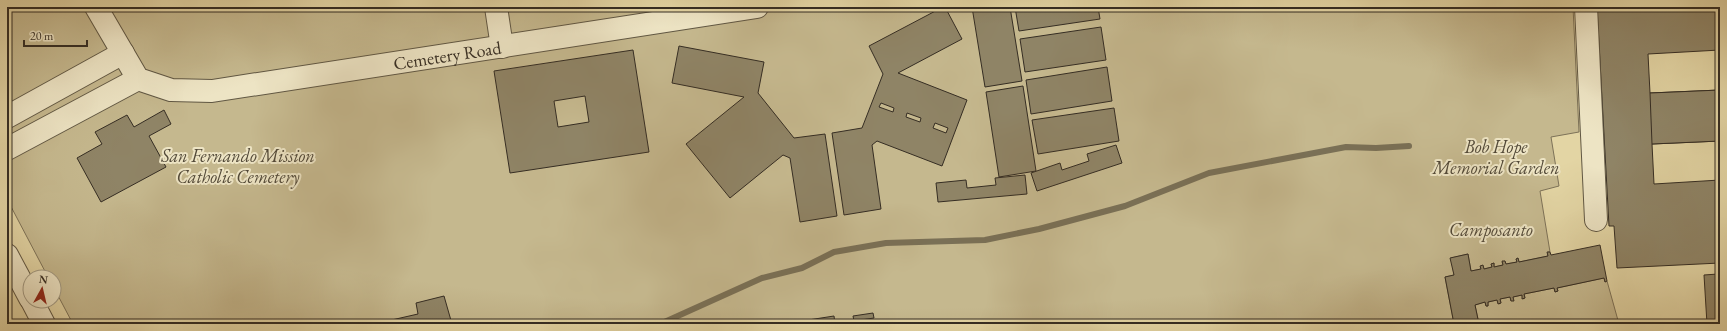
<svg xmlns="http://www.w3.org/2000/svg" width="1727" height="331" viewBox="0 0 1727 331" font-family="'EB Garamond',serif">
	<style>
		.green { fill: #c5b88e; stroke: #7d7258 }
		.lines { fill: none; stroke-linecap: round; stroke-linejoin: round }
		.stream { stroke: #7a7056; stroke-width: 6 }
		.building { fill: #8f8466; stroke: #352d23; fill-rule: evenodd }
		.minor-casing { stroke: #605743; stroke-width: 24 }
		.minor { stroke: #ede4c4; stroke-width: 22 }
		.labels { text-anchor: middle; dominant-baseline: central; stroke-width: 4; stroke-linejoin: round; paint-order: stroke }
		.street-label { font-size: 18px; fill: #352d23; stroke: #ede4c4 }
		.park-label { font-size: 18px; font-style: italic; fill: #524938; stroke: #ede4c4 }
	</style>
	<rect width="100%" height="100%" fill="#e3d5a4"/>
	<filter id="stains"><feTurbulence type="fractalNoise" baseFrequency=".005" numOctaves="4"/><feColorMatrix values="0 0 0 0 .2 0 0 0 0 .09 0 0 0 0 .02 0 0 0 .5 -.17"/></filter>
	<radialGradient id="worn" r=".72"><stop offset=".6" stop-color="#630" stop-opacity="0"/><stop offset="1" stop-color="#630" stop-opacity=".3"/></radialGradient>
	<!-- green -->
	<g class="green">
		<polygon points="7,7 1573,7 1579,132 1551,137 1559,186 1540,191 1550,252 1548,252 1548,256 1519,262 1518,258 1516,259 1517,262 1506,264 1505,261 1502,262 1503,265 1494,267 1494,263 1491,264 1492,267 1484,269 1483,266 1481,266 1481,269 1471,271 1468,254 1451,258 1454,275 1445,277 1454,324 73,324 54,288 54,277 48,277 7,199"/>
		<polygon points="1604,278 1605,282 1607,281 1619,324 1479,324 1475,305 1485,302 1486,306 1488,306 1488,302 1497,300 1499,304 1501,303 1500,299 1510,297 1511,301 1513,297 1522,295 1523,299 1525,298 1524,294 1554,288 1555,292 1558,291 1557,288"/>
	</g>
	<g class="lines">
		<!-- stream -->
		<polyline class="stream" points="660,324 762,278 802,268 834,252 886,243 985,240 1039,229 1125,206 1209,173 1346,147 1376,148 1409,146"/>
	</g>
	<!-- building -->
	<g class="building">
		<path d="M943 7H945L962 39 898 73 967 100 942 166 877 141 872 145 881 209 844 215 832 133 862 128 883 74 869 46ZM881 103 894 108 893 112 879 107ZM907 113 921 118 920 122 906 117ZM935 123 948 128 946 133 933 128Z"/>
		<polygon points="972,7 1010,7 1022,81 985,87"/>
		<polygon points="1015,7 1098,7 1100,19 1019,31"/>
		<polygon points="1597,7 1689,7 1689,10 1720,7 1720,50 1648,54 1650,93 1720,90 1720,141 1652,144 1654,184 1720,180 1720,263 1617,268 1614,226 1609,226"/>
		<polygon points="1101,27 1106,60 1025,72 1020,39"/>
		<polygon points="679,46 764,62 758,93 794,138 825,134 837,216 800,222 790,158 783,155 730,198 686,144 744,97 672,83"/>
		<path d="M633 50 649 152 510 173 494 71ZM585 96 589 122 558 127 554 101Z"/>
		<polygon points="1107,67 1112,101 1031,114 1026,80"/>
		<polygon points="1023,86 1036,171 999,177 986,92"/>
		<polygon points="1720,90 1720,141 1652,144 1650,93"/>
		<polygon points="1114,108 1119,141 1038,154 1032,120"/>
		<polygon points="164,110 171,124 149,136 166,167 101,202 77,158 102,144 95,132 127,115 134,127"/>
		<polygon points="1116,145 1122,163 1037,191 1031,173 1060,163 1062,170 1089,161 1087,154"/>
		<polygon points="1025,175 1027,194 938,202 936,183 966,180 967,188 996,185 995,178"/>
		<polygon points="1600,245 1607,281 1605,282 1604,278 1557,288 1558,291 1555,292 1554,288 1524,294 1525,298 1522,299 1522,295 1513,297 1514,301 1511,301 1510,297 1500,299 1501,303 1498,304 1497,300 1488,302 1488,306 1486,306 1485,302 1475,305 1479,324 1454,324 1445,277 1454,275 1450,258 1468,254 1471,271 1481,269 1480,266 1483,265 1484,269 1492,267 1491,264 1494,263 1494,267 1503,265 1502,261 1505,261 1506,264 1517,262 1516,259 1518,258 1519,262 1548,256 1547,252 1550,252 1551,255"/>
		<polygon points="1718,274 1718,282 1720,281 1720,324 1707,324 1704,275"/>
		<polygon points="444,296 452,324 374,324 418,314 416,303"/>
		<polygon points="873,313 874,318 854,321 853,316"/>
		<polygon points="834,316 835,324 789,324 789,323"/>
	</g>
	<g class="lines">
		<!-- minor casing -->
		<g class="minor-casing">
			<g id="minor">
				<path id="s1" d="M96 7 138 79 171 90 212 91 757 7"/>
				<polyline points="496,7 502,47"/>
				<polyline points="1586,7 1596,220"/>
				<polyline points="7,117 123,53"/>
				<polyline points="7,149 138,79"/>
				<polyline points="7,255 30,298"/>
				<polyline points="32,301 44,324"/>
			</g>
		</g>
		<!-- minor -->
		<use href="#minor" class="minor"/>
	</g>
	<g class="labels">
		<!-- street labels -->
		<g class="street-label">
			<text stroke="none"><textPath href="#s1" startOffset="397">Cemetery Road</textPath></text>
		</g>
		<!-- park labels -->
		<g class="park-label">
			<text x="1496" y="146">Bob Hope<tspan x="1496" dy="21">Memorial Garden</tspan></text>
			<text x="238" y="155">San Fernando Mission<tspan x="238" dy="21">Catholic Cemetery</tspan></text>
			<text x="1491" y="229">Camposanto</text>
		</g>
	</g>
	<!-- margin -->
	<rect width="1727" height="331" fill="none" stroke="#e3d5a4" stroke-width="24"/>
	<rect x="8" y="8" width="1711" height="315" fill="none" stroke="#352d23" stroke-width="2"/>
	<rect x="12" y="12" width="1703" height="307" fill="none" stroke="#352d23"/>
	<!-- north arrow -->
	<g transform="translate(42 289) rotate(8)"><circle r="19" fill="#ede4c4" stroke="#a39b84"/>
	<path d="M0-3L7 15L0 10L-7 15Z" fill="#8f2418"/>
	<text y="-6" font-size="11" font-weight="bold" text-anchor="middle" fill="#352d23">N</text>
	</g>
	<!-- scale -->
	<path d="M24 40v6h63v-6" fill="none" stroke="#352d23" stroke-width="2"/>
	<text x="30" y="40" font-size="12" fill="#352d23" stroke="#ede4c4" stroke-width="3" paint-order="stroke">20 m</text>
	<rect width="100%" height="100%" filter="url(#stains)"/>
	<rect width="100%" height="100%" fill="url(#worn)"/>
</svg>
